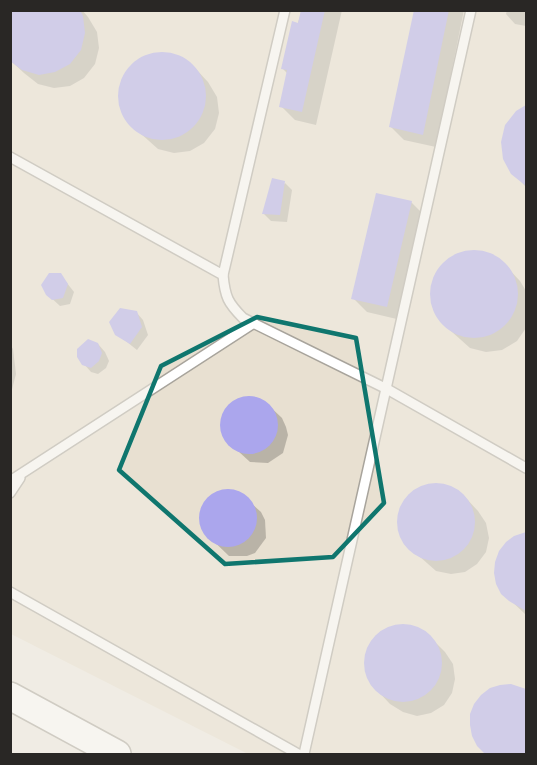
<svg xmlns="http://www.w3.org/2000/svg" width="537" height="765" viewBox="0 0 537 765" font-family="Cabin,sans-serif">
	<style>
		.built { fill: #e8e0d1 }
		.shadow { fill: #0003 }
		.building { fill: #aba6ed }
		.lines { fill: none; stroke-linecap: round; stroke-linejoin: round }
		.lane-casing { stroke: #a8a49c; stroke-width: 12 }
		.secondary-casing { stroke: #a8a49c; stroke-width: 30 }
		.lane { stroke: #fff; stroke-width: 9 }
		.secondary { stroke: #fff; stroke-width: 27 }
		.marked { fill: none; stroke: #0f766e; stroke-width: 4.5; stroke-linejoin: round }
	</style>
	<rect width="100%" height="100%" fill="#f0ece4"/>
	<!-- built -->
	<polygon class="built" points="10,11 526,11 526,754 248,754 11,634"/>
	<!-- shadow -->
	<g class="shadow">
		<polygon points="10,10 82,10 88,17 97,32 99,48 95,64 84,78 70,86 54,88 38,84 24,73 10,60"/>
		<polygon points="302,10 342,10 316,125 295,120 281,106 288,74 283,69"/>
		<polygon points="415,10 464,10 436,147 404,140 391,127"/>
		<polygon points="507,10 526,10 526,26 515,24 506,14"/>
		<polygon points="164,53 180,57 194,67 208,82 217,97 219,113 215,129 204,143 190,151 174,153 158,149 130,124 121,110 119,93 123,77 134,63 148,55"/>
		<polygon points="526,107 526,187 513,173 517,113"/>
		<polygon points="285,183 292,190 287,222 271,221 264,214"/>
		<polygon points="411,202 425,216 401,320 367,312 353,298"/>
		<polygon points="476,252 492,256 506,266 520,281 526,291 526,328 517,341 502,350 486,352 470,348 442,323 433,308 431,292 435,275 446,262 460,254"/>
		<polygon points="60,274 74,292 70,304 60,306 47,294"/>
		<polygon points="136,312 143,320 148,335 137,350 117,334"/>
		<polygon points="10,344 13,349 16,374 10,397"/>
		<polygon points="98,344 105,352 109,361 106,368 98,374 91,372 84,364"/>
		<polygon points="246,397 264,401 282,418 286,427 288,435 283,453 268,463 250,462 225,439 222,430 222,421 230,405"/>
		<polygon points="437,484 452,487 464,496 478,511 486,523 489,538 486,552 477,564 465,572 451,574 436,571 410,548 402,536 399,521 402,507 411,495 423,487"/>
		<polygon points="225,491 234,491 242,495 261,512 265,520 266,538 255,553 247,556 229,556 204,532 201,524 200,515 209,499 216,493"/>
		<polygon points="526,534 526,615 503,593 515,537"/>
		<polygon points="404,625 418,629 430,637 445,652 453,664 455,679 452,693 444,705 431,713 417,716 403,712 390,704 376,689 368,677 365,662 369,648 377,636 389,628"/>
		<polygon points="522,688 526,690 526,754 487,754 478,745"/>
	</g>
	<!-- building -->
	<g class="building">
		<polygon points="10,10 80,10 83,16 85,33 81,50 70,64 55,72 39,75 22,70 10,61"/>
		<polygon points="301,10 325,10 302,112 279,107 287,70 281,69 292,21 298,23"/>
		<polygon points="414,10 449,10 423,135 389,127"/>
		<circle cx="162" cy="96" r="44"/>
		<polygon points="526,105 526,186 511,174 503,159 501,142 505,125 516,111"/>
		<polygon points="272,178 285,181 280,215 262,214"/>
		<polygon points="376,193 412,201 387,307 351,299"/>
		<circle cx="474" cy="294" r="44"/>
		<polygon points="49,273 61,273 68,284 63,298 52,300 46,295 41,285"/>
		<polygon points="120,308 137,311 142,327 130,344 115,335 109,322"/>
		<polygon points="88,339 98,343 102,353 99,361 91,368 82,365 77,357 77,349"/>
		<circle cx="249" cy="425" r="29"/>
		<circle cx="436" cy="522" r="39"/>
		<circle cx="228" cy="518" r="29"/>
		<polygon points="526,532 526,611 509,601 501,594 496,584 494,573 495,562 499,551 506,542 514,536"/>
		<circle cx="403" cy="663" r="39"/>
		<polygon points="511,684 526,689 526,754 485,754 477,746 472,736 470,725 470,714 474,704 481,695 490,688 500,685"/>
	</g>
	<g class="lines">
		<!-- lane casing -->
		<g class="lane-casing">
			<g id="lane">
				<path d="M10 157 223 275C225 297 228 303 243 318L387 389 526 468"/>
				<polyline points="223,275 285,10"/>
				<polyline points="10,481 254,323"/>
				<polyline points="10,493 20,478"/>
				<polyline points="10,592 298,754"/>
				<polyline points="304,754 471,10"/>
			</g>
		</g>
		<!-- secondary casing -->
		<g class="secondary-casing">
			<polyline id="secondary" points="10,696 117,754"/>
		</g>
		<!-- lane -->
		<use href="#lane" class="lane"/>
		<!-- secondary -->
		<use href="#secondary" class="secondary"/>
	</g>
	<!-- marked area -->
	<path d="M0 0H537V765H0ZM257 317 356 338 384 503 333 557 225 564 119 470 161 366Z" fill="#f0ece4" fill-opacity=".55" fill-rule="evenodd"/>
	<path class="marked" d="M257 317 356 338 384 503 333 557 225 564 119 470 161 366Z"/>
	<!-- border -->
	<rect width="537" height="765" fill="none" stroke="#292725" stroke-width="24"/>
</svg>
